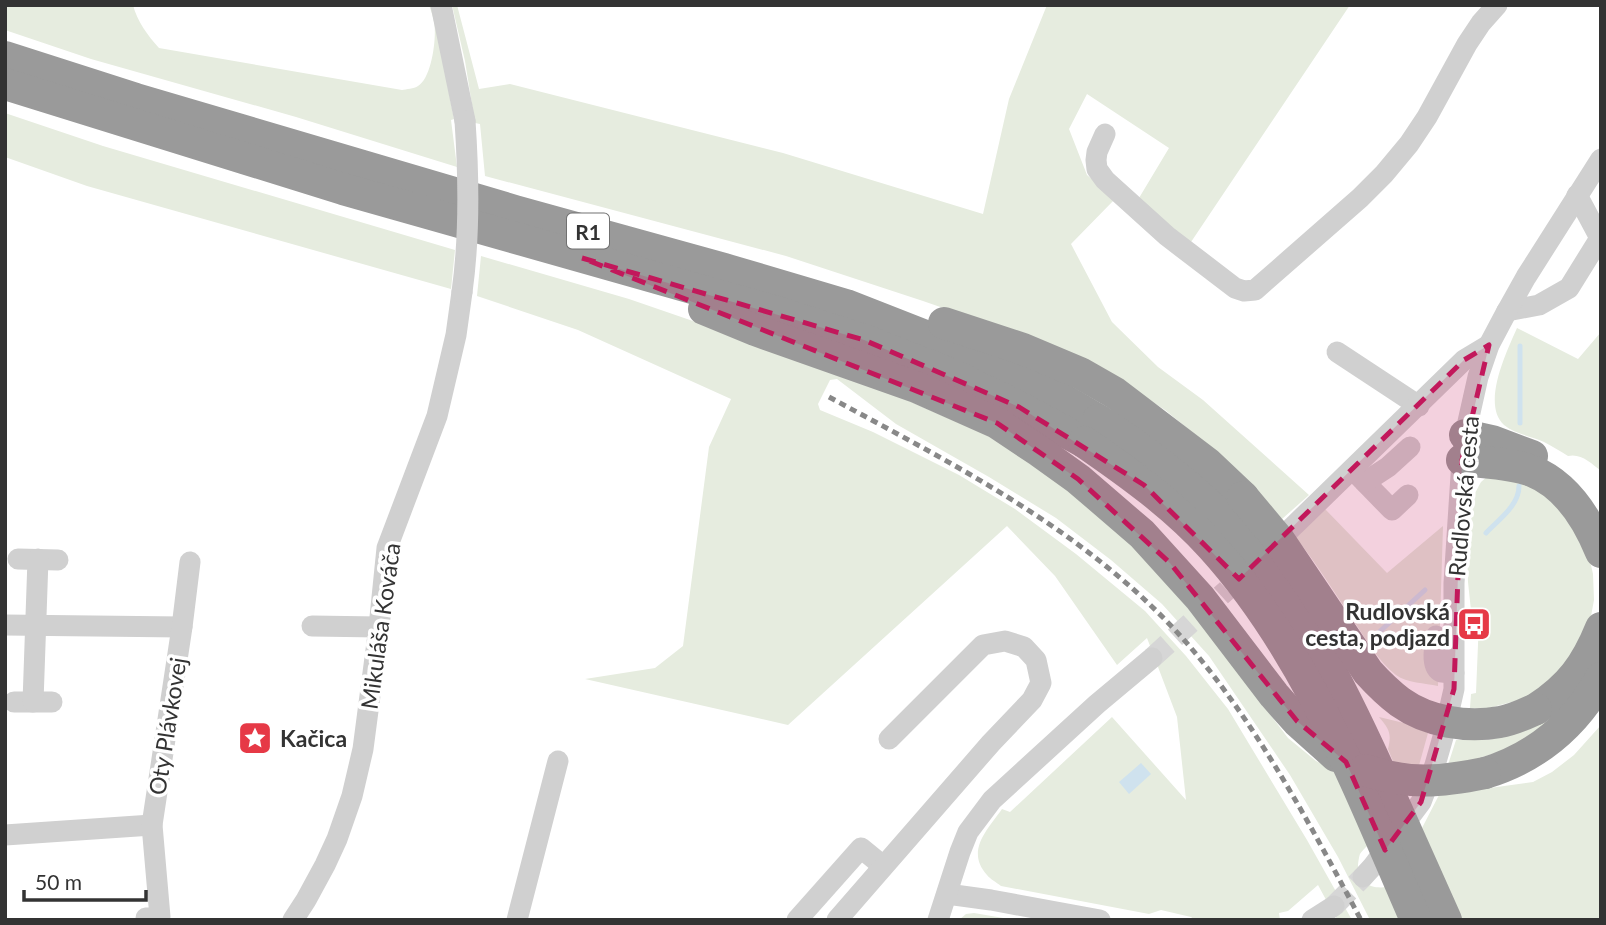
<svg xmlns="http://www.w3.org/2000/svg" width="1606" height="925" viewBox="0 0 1606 925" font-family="Lato,sans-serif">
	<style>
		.green { fill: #e6ecdf }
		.water { fill: #cfe2ee }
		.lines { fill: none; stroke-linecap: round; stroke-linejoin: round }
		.stream { stroke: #cfe2ee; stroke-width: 5 }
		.minor-tunnel { stroke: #d6d6d6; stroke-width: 21; stroke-dasharray: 21 10; stroke-linecap: butt }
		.minor { stroke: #d0d0d0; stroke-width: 21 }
		.highway { stroke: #9a9a9a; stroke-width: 32 }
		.rail { stroke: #888; stroke-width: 5; stroke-dasharray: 7 5; stroke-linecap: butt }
		.minor-bridge { stroke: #d0d0d0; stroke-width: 21 }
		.highway-bridge { stroke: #9a9a9a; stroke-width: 32 }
		.marked { fill: #c2185b; fill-opacity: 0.2; stroke: #c2185b; stroke-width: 5; stroke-dasharray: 14 9; stroke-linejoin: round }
		.labels { text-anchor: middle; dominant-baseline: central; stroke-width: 7; stroke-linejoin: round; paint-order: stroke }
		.shield { fill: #fff; stroke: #707070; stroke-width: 2 }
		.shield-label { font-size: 21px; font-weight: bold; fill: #333 }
		.street-label { font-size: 23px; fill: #333; stroke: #fff }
		.poi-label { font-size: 23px; font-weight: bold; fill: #333; stroke: #fff; text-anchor: end }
	</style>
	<rect width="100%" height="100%" fill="#fff"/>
	<!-- green -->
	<g class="green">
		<path d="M5 5H133C137 21 148 36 159 48L402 90C406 89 414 89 418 86 432 78 437 36 434 22 433 16 431 11 429 5H432L454 119 451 120 457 167 296 117 91 59 5 30Z"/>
		<polygon points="452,5 457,5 479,89 510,84 783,153 983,214 1009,99 1047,5 1350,5 1189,245 1136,203 1169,148 1087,94 1069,129 1087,175 1115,199 1071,244 1112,322 1158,367 1203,400 1309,495 1282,519 1253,486 1209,446 1165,410 1103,370 1044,343 923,301 786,256 485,176 480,124 475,123 465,61"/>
		<polygon points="5,113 103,146 455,250 451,289 87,186 5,157"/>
		<path d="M481 256 629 299 852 376 996 439 1072 492 1143 554 1210 635 1288 738 1316 761 1334 770 1368 845C1365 848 1362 851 1360 854 1359 856 1358 864 1358 866 1359 884 1371 889 1387 887L1401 920H1370L1338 857 1290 775 1209 656 1162 604 1111 560 1056 518 989 477 896 424 837 379 830 380 818 404 820 410 873 432 959 475 1015 509 1076 554 1145 611 1186 656 1228 709 1307 840 1352 920H1337L1318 885 1288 911 1279 913 1280 920H1195L1191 917 1161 910 1149 914 1001 886C996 882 990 879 987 875 965 851 988 829 1002 809L1010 812 1112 717 1186 800 1177 717 1147 638 1117 665 1055 576 1007 526 788 725 585 679 655 668 683 646 709 447 731 399 578 330 477 296Z"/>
		<path d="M1517 328 1578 359 1601 332V471C1591 463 1581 453 1568 456 1560 451 1552 446 1544 442 1531 436 1515 434 1504 425 1481 404 1507 351 1517 328Z"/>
		<polygon points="1512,474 1561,504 1588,552 1593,574 1594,600 1589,627 1575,659 1531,697 1485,709 1470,708 1471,694 1476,693 1479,620 1472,620 1468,582 1467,557 1474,495 1481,482 1489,475"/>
		<path d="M1324 508 1387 573 1443 526 1438 686C1425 683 1407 683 1396 675 1379 662 1367 641 1355 623 1336 595 1318 565 1296 538Z"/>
		<polygon points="1564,707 1547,726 1505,750 1447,768 1456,740 1488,740 1514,734"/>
		<path d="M1379 717 1404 723 1428 733 1418 769 1395 766 1388 749C1392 733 1389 729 1379 717Z"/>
		<polygon points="1601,725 1601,920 1462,920 1422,828 1439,795 1533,782 1552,772 1574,755"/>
		<polygon points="974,913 1015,920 959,920 966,914"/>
	</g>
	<!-- water -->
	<polygon class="water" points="1141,763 1151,774 1129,794 1119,782"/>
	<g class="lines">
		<!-- stream -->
		<g class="stream">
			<polyline points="1520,346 1520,423"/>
			<path d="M1486 533C1498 520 1519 506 1519 486"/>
			<polyline points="1377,634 1425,590"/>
		</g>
		<!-- minor-tunnel -->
		<g class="minor-tunnel">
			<polyline points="1152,658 1227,590"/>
			<polyline points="1334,906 1363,877"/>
		</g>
		<!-- minor -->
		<g class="minor">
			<polyline points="441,5 465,121"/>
			<polyline points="1105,134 1097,152 1096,160 1097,169 1105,180 1167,236 1235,288 1244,291 1255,290 1360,198 1384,174 1409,144 1427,117 1467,44 1481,23 1497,5"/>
			<polyline points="1507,311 1539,305 1569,288 1600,238 1577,195"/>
			<polyline points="1337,352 1419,406"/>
			<polyline points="1353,470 1392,510 1408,495"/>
			<polyline points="1365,482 1388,467 1410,447"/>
			<polyline points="1271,548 1464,360 1489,345"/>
			<polyline points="18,559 58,560"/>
			<polyline points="5,625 182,627"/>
			<polyline points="312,626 379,627"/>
			<path d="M1436 636C1435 645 1430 667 1441 672 1443 672 1453 673 1454 673"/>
			<polyline points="14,702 52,702"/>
			<polyline points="33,702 38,559"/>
			<polyline points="5,835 152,825"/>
			<polyline points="1363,877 1373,866 1421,802 1435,765 1443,737 1454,689 1454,583 1462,460 1465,435 1478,377 1489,345 1507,311 1526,277 1601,159"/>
			<polyline points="947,894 991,900 1100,920"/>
			<polyline points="146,918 160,917 152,825 182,627 190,562"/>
			<polyline points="293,920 306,900 325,865 337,839 352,796 363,749 379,627 387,548 437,416 456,335 462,292"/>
			<polyline points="517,920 558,761"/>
			<polyline points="797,920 861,848 883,866"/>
			<polyline points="837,920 991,743 1032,700 1041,683 1036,660 1024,647 1005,641 983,645 889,739"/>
			<polyline points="938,920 960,852 968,832 992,800 1097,704 1152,658"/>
			<polyline points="1312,920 1334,906"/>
		</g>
		<!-- highway -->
		<g class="highway">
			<polyline points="5,57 136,99 515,211 724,269 846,305 971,354 1035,383 1098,420"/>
			<polyline points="5,84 343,189 780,313 864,340 953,375 1019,407 1084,442"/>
			<polyline points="704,309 755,330 916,387 997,423 1039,451 1078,479 1142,534 1200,598 1274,695 1297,721 1336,756"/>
			<polyline points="944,323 1023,349 1080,373 1115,393 1207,463 1243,497"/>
			<polyline points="1465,435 1492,441 1532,456"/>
			<path d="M1462 460C1485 463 1511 463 1532 471 1567 485 1588 520 1601 552"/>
			<path d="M1536 709C1570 687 1586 665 1601 628"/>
			<path d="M1485 773C1537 757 1575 725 1601 678"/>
		</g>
		<!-- rail -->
		<path class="rail" d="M829 397C951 463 1079 527 1175 630 1250 711 1309 822 1361 920"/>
		<!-- minor-bridge -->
		<path class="minor-bridge" d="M462 292C470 235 469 179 465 121"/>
		<!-- highway-bridge -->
		<g class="highway-bridge">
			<path d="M1098 420C1147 452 1194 487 1234 530 1300 602 1343 691 1383 779 1404 826 1425 873 1446 920"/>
			<path d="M1084 442C1129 473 1175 506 1212 547 1308 653 1359 790 1416 920"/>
			<path d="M1243 497 1279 540 1368 672C1378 683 1388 693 1400 702 1428 722 1467 728 1500 722 1513 720 1525 714 1536 709"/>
			<path d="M1365 770C1409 785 1441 782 1485 773"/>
		</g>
	</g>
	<!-- marked area -->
	<path class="marked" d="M582 258 864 340 1019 407 1144 485 1239 579 1464 360 1489 345 1462 460 1454 689 1421 802 1385 850 1346 762 1297 721 1170 563 1078 479 997 423Z"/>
	<!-- icons -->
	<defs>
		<g id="bus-square" transform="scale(1.75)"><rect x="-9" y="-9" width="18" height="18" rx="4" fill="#e63946" stroke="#fff"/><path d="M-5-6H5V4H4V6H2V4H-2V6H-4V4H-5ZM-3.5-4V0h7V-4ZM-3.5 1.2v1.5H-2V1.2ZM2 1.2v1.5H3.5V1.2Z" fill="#fff"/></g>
		<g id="sight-square" transform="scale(1.75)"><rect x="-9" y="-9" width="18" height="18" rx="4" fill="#e63946" stroke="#fff"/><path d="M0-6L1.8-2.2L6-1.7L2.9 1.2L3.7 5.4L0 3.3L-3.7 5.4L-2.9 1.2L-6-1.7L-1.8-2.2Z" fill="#fff"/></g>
	</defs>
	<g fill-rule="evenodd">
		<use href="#bus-square" x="1474" y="624"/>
		<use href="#sight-square" x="255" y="738"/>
	</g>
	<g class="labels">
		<!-- shield labels -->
		<rect class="shield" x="567" y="213.5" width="42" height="35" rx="5"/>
		<g class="shield-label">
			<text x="588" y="231">R1</text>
		</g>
		<!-- street labels -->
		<g class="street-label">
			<text transform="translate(1463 496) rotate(-85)">Rudlovská cesta</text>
			<text transform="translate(380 626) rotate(-82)">Mikuláša Kováča</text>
			<text transform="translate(167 726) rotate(-81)">Oty Plávkovej</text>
		</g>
		<!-- poi labels -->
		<g class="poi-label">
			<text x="1450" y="611">Rudlovská<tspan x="1450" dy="26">cesta, podjazd</tspan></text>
			<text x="280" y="738" text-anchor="start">Kačica</text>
		</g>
	</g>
	<!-- border -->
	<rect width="1606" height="925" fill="none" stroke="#333333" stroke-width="14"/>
	<!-- scale -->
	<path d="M24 890v10h122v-10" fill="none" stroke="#333333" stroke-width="3.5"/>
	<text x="35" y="890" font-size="21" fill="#333333" stroke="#ffffff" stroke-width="5" paint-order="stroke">50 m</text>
</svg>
